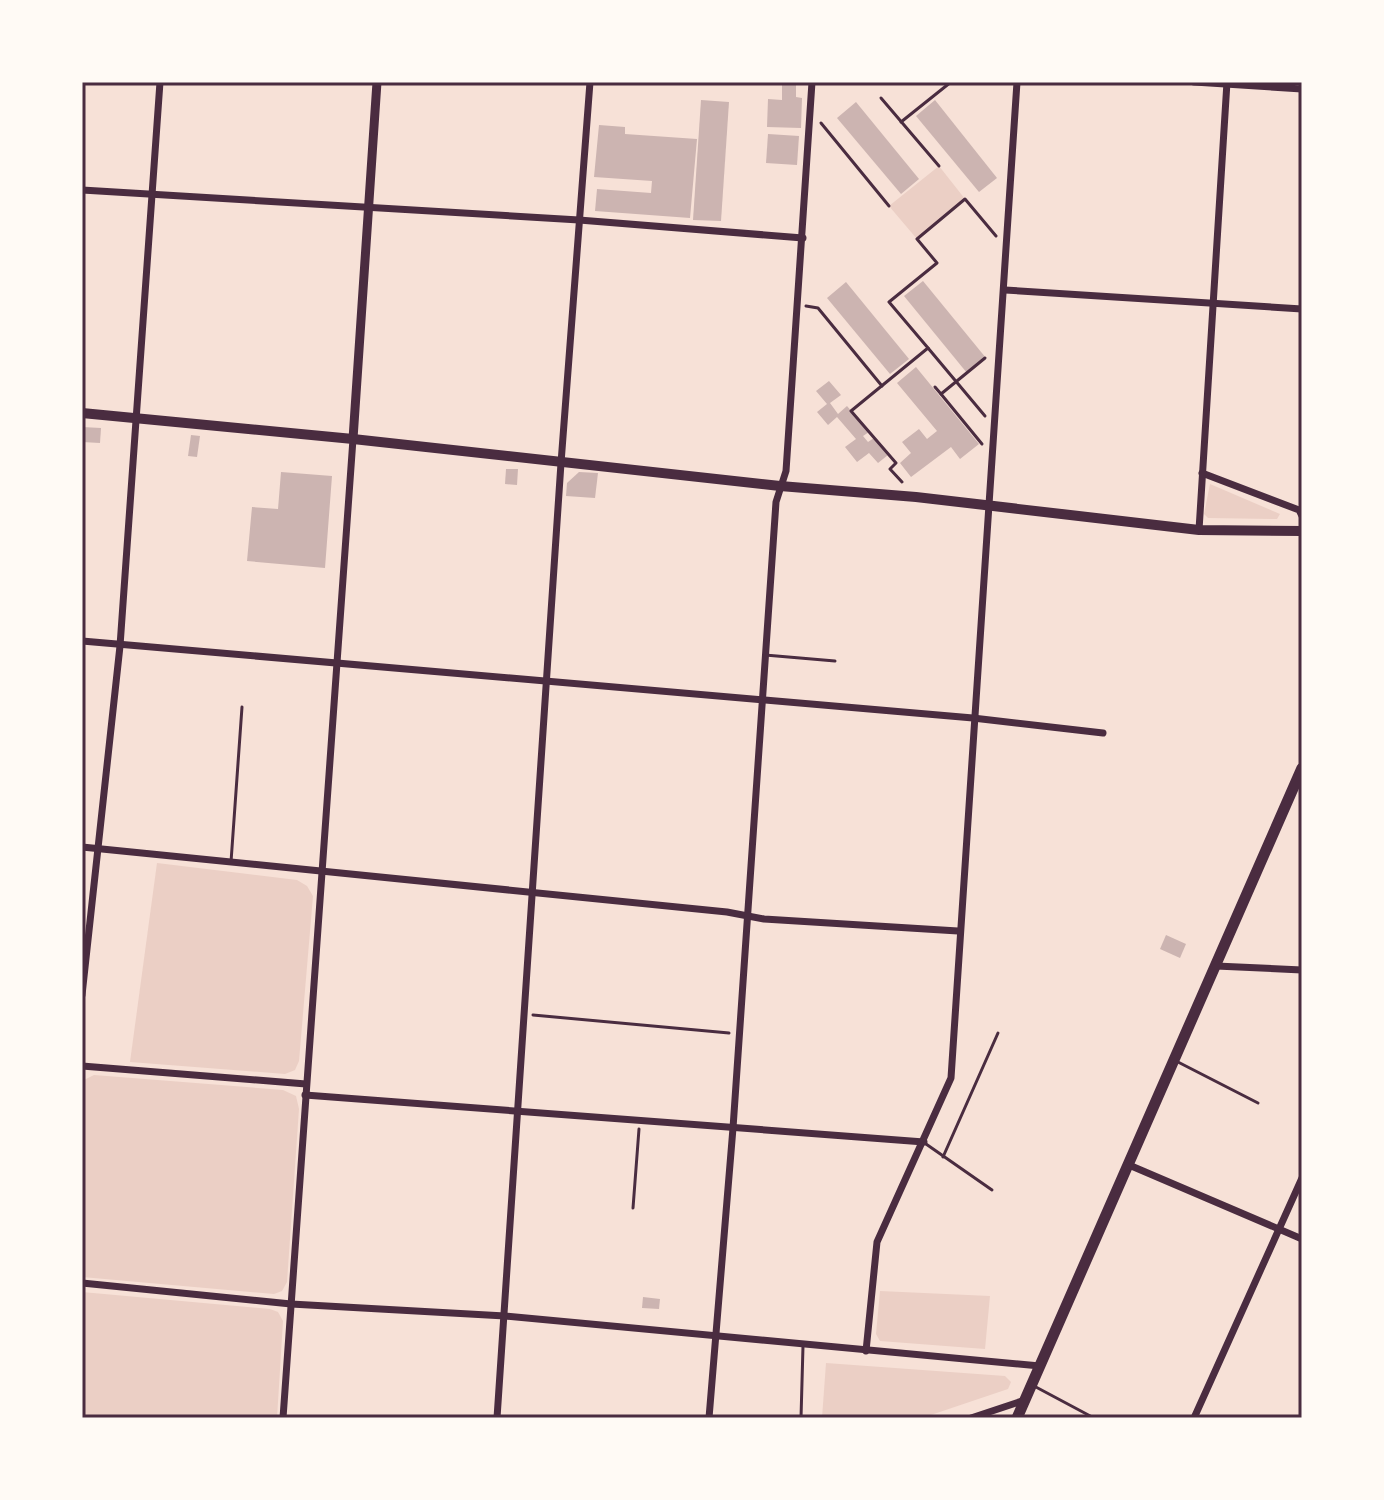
<svg xmlns="http://www.w3.org/2000/svg" width="1384" height="1500" viewBox="0 0 1384 1500" font-family="'Open Sans',sans-serif">
	<style>
		.green { fill: #ebcfc5 }
		.building { fill: #ccb4b1 }
		.lines { fill: none; stroke-linecap: round; stroke-linejoin: round }
		.path { stroke: #4a2c40; stroke-width: 3 }
		.service { stroke: #4a2c40; stroke-width: 3 }
		.minor { stroke: #4a2c40; stroke-width: 7 }
		.tertiary { stroke: #4a2c40; stroke-width: 9 }
		.secondary { stroke: #4a2c40; stroke-width: 10 }
		.primary { stroke: #4a2c40; stroke-width: 11 }
		.neatline { fill: none; stroke: #4a2c40; stroke-width: 3 }
	</style>
	<rect width="100%" height="100%" fill="#f7e1d7"/>
	<!-- green -->
	<g class="green">
		<polygon points="939,166 965,199 917,239 889,206"/>
		<polygon points="1210,484 1280,514 1277,519 1208,518 1204,514"/>
		<polygon points="157,863 297,880 307,886 313,896 299,1061 295,1070 285,1074 130,1062"/>
		<polygon points="94,1075 283,1090 296,1096 299,1109 287,1282 282,1291 274,1294 82,1277 82,1093 84,1080"/>
		<polygon points="880,1291 990,1296 985,1349 880,1341 876,1334"/>
		<polygon points="82,1292 270,1309 278,1312 283,1321 277,1418 82,1418"/>
		<polygon points="826,1363 1005,1376 1011,1382 1008,1389 922,1418 822,1418"/>
	</g>
	<!-- building -->
	<g class="building">
		<polygon points="782,82 796,82 796,97 802,98 801,128 767,127 768,99 782,100"/>
		<polygon points="701,100 729,102 721,221 693,220"/>
		<polygon points="935,100 997,178 979,192 916,116"/>
		<polygon points="856,102 919,179 901,194 837,118"/>
		<polygon points="599,125 625,127 625,134 697,139 690,218 595,211 597,189 651,193 652,181 594,177"/>
		<polygon points="768,134 799,136 797,165 766,163"/>
		<polygon points="923,281 986,358 967,373 904,296"/>
		<polygon points="846,282 909,359 890,374 827,298"/>
		<polygon points="916,367 979,444 960,459 951,447 911,477 900,463 911,453 902,442 919,429 927,439 937,431 897,383"/>
		<polygon points="829,381 841,395 830,403 838,414 847,406 869,432 863,436 868,442 874,438 888,455 878,463 869,453 857,462 845,447 856,439 837,417 828,425 817,412 827,404 816,391"/>
		<polygon points="82,427 101,428 100,443 82,442"/>
		<polygon points="191,435 200,436 197,457 188,456"/>
		<polygon points="506,469 518,469 517,485 505,484"/>
		<polygon points="281,472 332,476 325,568 247,561 252,507 278,509"/>
		<polygon points="579,472 598,473 595,498 566,496 567,483"/>
		<polygon points="1166,935 1186,944 1180,958 1160,949"/>
		<polygon points="643,1297 660,1299 659,1309 642,1308"/>
	</g>
	<g class="lines">
		<!-- path -->
		<g class="path">
			<polyline points="881,98 939,166"/>
			<polyline points="901,122 951,82"/>
			<polyline points="821,123 889,206"/>
			<polyline points="806,306 818,308 882,386"/>
			<polyline points="928,348 985,416"/>
			<polyline points="935,387 941,394 985,358"/>
			<polyline points="941,394 982,444"/>
			<polyline points="902,482 890,469 896,463 851,411 928,348 889,302 937,263 917,239 965,199 996,236"/>
			<polyline points="533,1015 729,1033"/>
			<polyline points="633,1208 639,1129"/>
		</g>
		<!-- service -->
		<g class="service">
			<polyline points="765,655 835,661"/>
			<polyline points="231,862 242,707"/>
			<polyline points="1176,1061 1258,1103"/>
			<polyline points="926,1144 992,1190"/>
			<polyline points="943,1157 998,1033"/>
			<polyline points="1034,1386 1094,1418"/>
			<polyline points="801,1418 803,1346"/>
		</g>
		<!-- minor -->
		<g class="minor">
			<polyline points="1194,82 1302,89"/>
			<polyline points="82,190 579,220 803,238"/>
			<polyline points="1005,290 1302,309"/>
			<polyline points="1202,473 1299,510 1302,516"/>
			<polyline points="1199,530 1227,82"/>
			<polyline points="82,641 973,718 1103,733"/>
			<polyline points="82,847 727,912 764,919 958,931"/>
			<polyline points="1216,966 1302,970"/>
			<polyline points="82,995 120,646 160,82"/>
			<polyline points="82,1066 306,1084"/>
			<polyline points="305,1095 924,1142"/>
			<polyline points="1129,1165 1302,1239"/>
			<polyline points="82,1283 291,1304 505,1316 1040,1366"/>
			<polyline points="866,1351 877,1242 951,1078 1017,82"/>
			<polyline points="283,1418 353,439"/>
			<polyline points="497,1418 561,463 590,82"/>
			<polyline points="709,1418 733,1128 776,502 786,471 812,82"/>
			<polyline points="971,1418 1025,1400"/>
			<polyline points="1194,1418 1302,1178"/>
		</g>
		<!-- tertiary -->
		<polyline class="tertiary" points="353,439 377,82"/>
		<!-- secondary -->
		<polyline class="secondary" points="82,413 353,439 780,486 916,497 1199,530 1302,531"/>
		<!-- primary -->
		<polyline class="primary" points="1017,1418 1302,768"/>
	</g>
	<!-- border -->
	<rect width="1384" height="1500" fill="none" stroke="#fffaf5" stroke-width="168"/>
	<rect x="84" y="84" width="1216" height="1332" class="neatline"/>
</svg>
